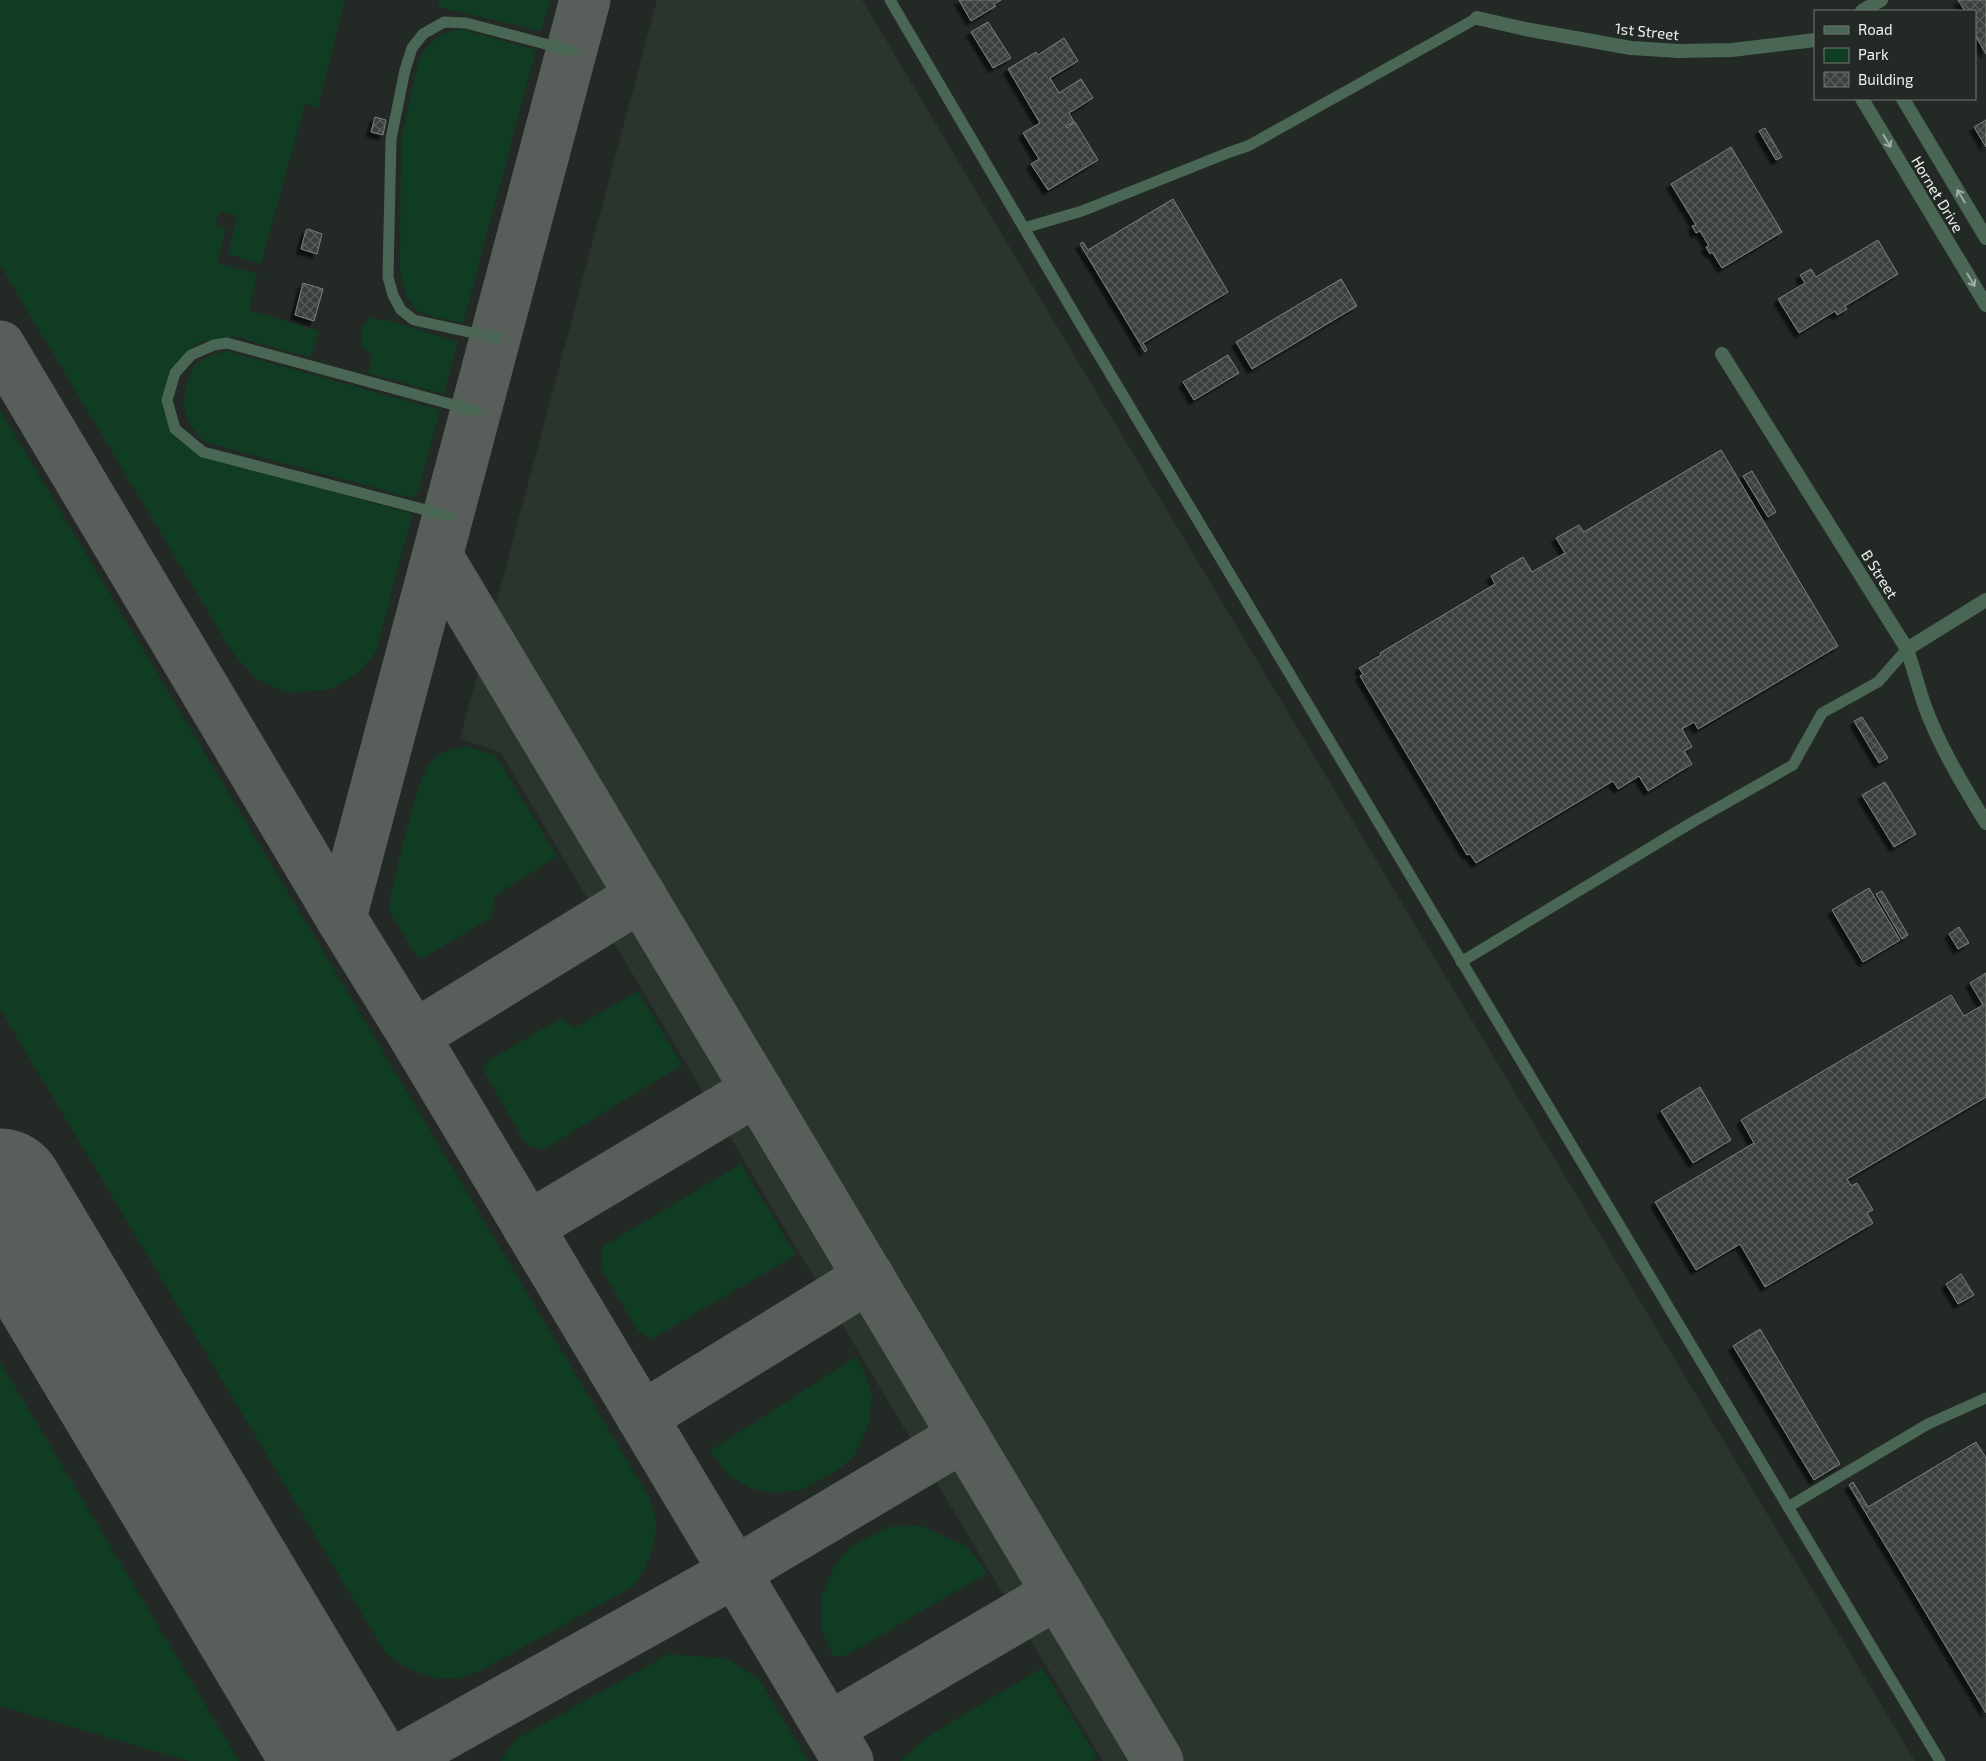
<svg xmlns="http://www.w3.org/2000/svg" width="1986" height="1761" viewBox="0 0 1986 1761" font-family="'Exo 2',sans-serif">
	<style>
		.built { fill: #29352d }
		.green { fill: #103c24 }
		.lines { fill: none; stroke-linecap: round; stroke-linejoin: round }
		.taxiway { stroke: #585e5a; stroke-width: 51 }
		.runway { stroke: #585e5a; stroke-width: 129 }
		.building { fill: url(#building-cross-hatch); stroke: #7b827d; filter: url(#shadow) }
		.service { stroke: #4a6654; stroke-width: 11 }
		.minor { stroke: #4a6654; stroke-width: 14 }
		.oneway { stroke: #9caca2 }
		.labels { text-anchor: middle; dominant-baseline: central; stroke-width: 4.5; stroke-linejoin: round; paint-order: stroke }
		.street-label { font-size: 15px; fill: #eef2ef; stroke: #232925 }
	</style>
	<defs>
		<pattern id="building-cross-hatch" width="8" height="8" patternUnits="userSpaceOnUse" patternTransform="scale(1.25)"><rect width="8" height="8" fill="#3b413d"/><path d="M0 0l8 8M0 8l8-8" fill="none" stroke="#585d59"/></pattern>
		<filter id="shadow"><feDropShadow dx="-4.5" dy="4.5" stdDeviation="1" flood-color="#0009"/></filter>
	</defs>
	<rect width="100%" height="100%" fill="#232925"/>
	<!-- built -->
	<polygon class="built" points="657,0 862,0 1915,1761 1103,1761 500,752 460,739"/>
	<!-- green -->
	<g class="green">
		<polygon points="0,0 345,0 318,108 305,103 261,264 228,254 237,216 220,211 215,225 226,229 217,263 257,274 249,310 319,331 310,357 233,336 197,343 177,361 167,386 163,412 178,440 196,453 412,514 376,652 358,673 332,689 288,693 256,679 233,653 0,265"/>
		<polygon points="439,0 550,0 541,31 439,7"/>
		<polygon points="461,29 536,50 463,323 432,316 416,310 406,295 400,271 401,140 418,63 426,48 441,34"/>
		<polygon points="368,318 391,321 458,342 444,394 368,373 373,356 362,347 361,331"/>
		<path d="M227 351 440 410 419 489 413 498 205 442C185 423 179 406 189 379 190 376 191 371 193 368 200 358 216 354 227 351Z"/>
		<path d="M0 410 647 1494C650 1502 655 1512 656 1520 657 1545 647 1566 634 1586L480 1671C473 1673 466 1677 458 1678 432 1682 406 1669 386 1654L0 1009Z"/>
		<path d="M469 747 496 756 557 856 495 896 491 918 423 958 416 956 390 912 391 893C398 867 416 779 431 762 442 750 454 748 469 747Z"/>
		<polygon points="638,991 682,1065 544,1149 527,1146 483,1070 489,1060 562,1018 574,1028"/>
		<polygon points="741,1164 796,1255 651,1339 638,1331 600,1267 603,1246"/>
		<polygon points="856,1357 865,1373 872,1397 869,1423 855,1455 837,1471 801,1490 774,1493 750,1488 728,1475 710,1451"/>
		<polygon points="0,1362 239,1761 189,1761 0,1706"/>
		<polygon points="921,1526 968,1547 987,1573 847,1655 833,1657 821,1627 821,1597 835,1565 850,1547 888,1527"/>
		<polygon points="669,1654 727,1659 759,1679 808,1761 501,1761 515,1740"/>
		<polygon points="1042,1668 1097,1757 1091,1761 900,1761 931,1734"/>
	</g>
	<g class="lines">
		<!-- taxiway -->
		<g class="taxiway">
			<polyline points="0,346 341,918 414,1036 848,1761"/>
			<polyline points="438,557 1158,1761"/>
			<polyline points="341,918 585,0"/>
			<polyline points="414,1036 641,896"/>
			<polyline points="528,1227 757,1090"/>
			<polyline points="642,1417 869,1277"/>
			<polyline points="828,1728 1058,1593"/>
			<polyline points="397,1761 735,1572 964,1436"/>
		</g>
		<!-- runway -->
		<polyline class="runway" points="0,1193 340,1761"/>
	</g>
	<!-- building -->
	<g class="building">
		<polygon points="959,0 1001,0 994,4 996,6 971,21"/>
		<polygon points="1958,0 1986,0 1986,54 1975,35 1975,11 1965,11"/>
		<polygon points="988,22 1011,58 993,68 971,32"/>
		<polygon points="1064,38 1078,61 1050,78 1059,93 1081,79 1093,98 1069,113 1074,122 1066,126 1067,128 1075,122 1098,160 1048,190 1031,164 1039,159 1023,133 1040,123 1008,69 1036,52 1038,55"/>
		<polygon points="375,117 386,120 383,135 371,132"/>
		<polygon points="1986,120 1986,147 1974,127"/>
		<polygon points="1765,128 1782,157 1776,160 1759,131"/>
		<polygon points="1731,147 1782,232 1722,268 1712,252 1710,254 1706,247 1709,246 1700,231 1696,233 1692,226 1696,225 1671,184"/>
		<polygon points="1173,199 1228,292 1143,343 1147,350 1145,352 1080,244 1083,242 1088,250"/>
		<polygon points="308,229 322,234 317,254 301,249 306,230"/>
		<polygon points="1878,240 1898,274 1845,306 1847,309 1837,315 1835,311 1799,333 1778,299 1805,283 1800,275 1811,269 1816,277"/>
		<polygon points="1341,279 1357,306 1252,369 1236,342"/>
		<polygon points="303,283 323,289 314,321 295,315"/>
		<polygon points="1228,355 1239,373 1194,400 1183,382"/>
		<polygon points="1721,450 1838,646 1698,729 1694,722 1682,729 1692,747 1684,751 1692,764 1648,791 1639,776 1618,789 1613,781 1476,863 1470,854 1467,855 1360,676 1363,674 1359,668 1381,655 1380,653 1495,584 1491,576 1523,557 1532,572 1565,553 1556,538 1579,525 1584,532"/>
		<polygon points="1752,471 1776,512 1768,517 1743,476"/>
		<polygon points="1862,717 1888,758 1879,763 1854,721"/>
		<polygon points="1885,782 1916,834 1894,847 1862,795"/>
		<polygon points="1869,888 1900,940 1863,962 1832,910"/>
		<polygon points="1882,891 1908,935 1902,939 1876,894"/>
		<polygon points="1959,927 1969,943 1958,949 1949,934"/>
		<polygon points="1986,973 1986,1097 1847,1179 1851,1186 1857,1183 1873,1210 1867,1213 1873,1223 1765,1287 1740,1244 1696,1270 1655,1202 1754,1143 1741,1120 1951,995 1964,1016 1983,1005 1970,983"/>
		<polygon points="1700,1087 1731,1140 1693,1163 1661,1111"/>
		<polygon points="1961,1274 1974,1295 1958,1304 1946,1284"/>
		<polygon points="1760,1329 1840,1464 1814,1480 1733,1346"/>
		<polygon points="1976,1442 1986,1458 1986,1713 1849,1485 1853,1482 1868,1507"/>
	</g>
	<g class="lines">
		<!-- service -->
		<g class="service">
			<polyline points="890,0 1081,325 1940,1761"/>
			<polyline points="1024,228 1082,211 1230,152 1248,146 1477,18"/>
			<polyline points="496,338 414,320 401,310 393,295 388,277 391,139 405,70 412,48 423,34 444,22 466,23 572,51"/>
			<polyline points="449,516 203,452 175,429 167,400 175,373 191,355 214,345 227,343 476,411"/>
			<polyline points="1461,962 1691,823 1793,765 1822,713 1878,682 1907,649"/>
			<polyline points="1788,1507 1928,1424 1986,1398"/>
		</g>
		<!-- minor -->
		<g class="minor">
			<polyline points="1862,11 1881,0"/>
			<polyline points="1477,18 1525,29 1631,48 1679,51 1732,50 1815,40"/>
			<polyline points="1862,99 1986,305"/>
			<polyline points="1903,99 1986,238"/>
			<path d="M1722 354 1907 649C1913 667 1918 686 1924 704 1939 746 1963 785 1986 823"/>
			<polyline points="1907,649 1986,600"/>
		</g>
	</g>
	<!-- one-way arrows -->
	<defs><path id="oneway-shaft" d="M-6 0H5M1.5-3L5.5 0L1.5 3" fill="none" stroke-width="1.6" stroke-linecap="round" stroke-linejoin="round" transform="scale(1.25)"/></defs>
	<g class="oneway">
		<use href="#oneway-shaft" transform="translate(1887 141) rotate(59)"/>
		<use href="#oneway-shaft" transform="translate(1961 196) rotate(-121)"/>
		<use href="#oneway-shaft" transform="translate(1971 280) rotate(59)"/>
	</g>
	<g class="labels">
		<!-- street labels -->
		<g class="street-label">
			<text transform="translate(1647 31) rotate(6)">1st Street</text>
			<text transform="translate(1938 194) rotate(59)">Hornet Drive</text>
			<text transform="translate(1880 574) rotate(58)">B Street</text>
		</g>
	</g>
	<!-- legend -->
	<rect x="1814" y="10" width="162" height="90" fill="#232925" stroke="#747976"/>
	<rect x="1824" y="26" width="25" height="8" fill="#4a6654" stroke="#747976"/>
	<text x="1858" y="35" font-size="15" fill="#eef2ef">Road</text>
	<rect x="1824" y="48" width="25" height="15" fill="#103c24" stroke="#747976"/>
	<text x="1858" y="60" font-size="15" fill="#eef2ef">Park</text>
	<rect x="1824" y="72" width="25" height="15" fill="url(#building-cross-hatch)" stroke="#747976"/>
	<text x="1858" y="85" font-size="15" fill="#eef2ef">Building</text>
</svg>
